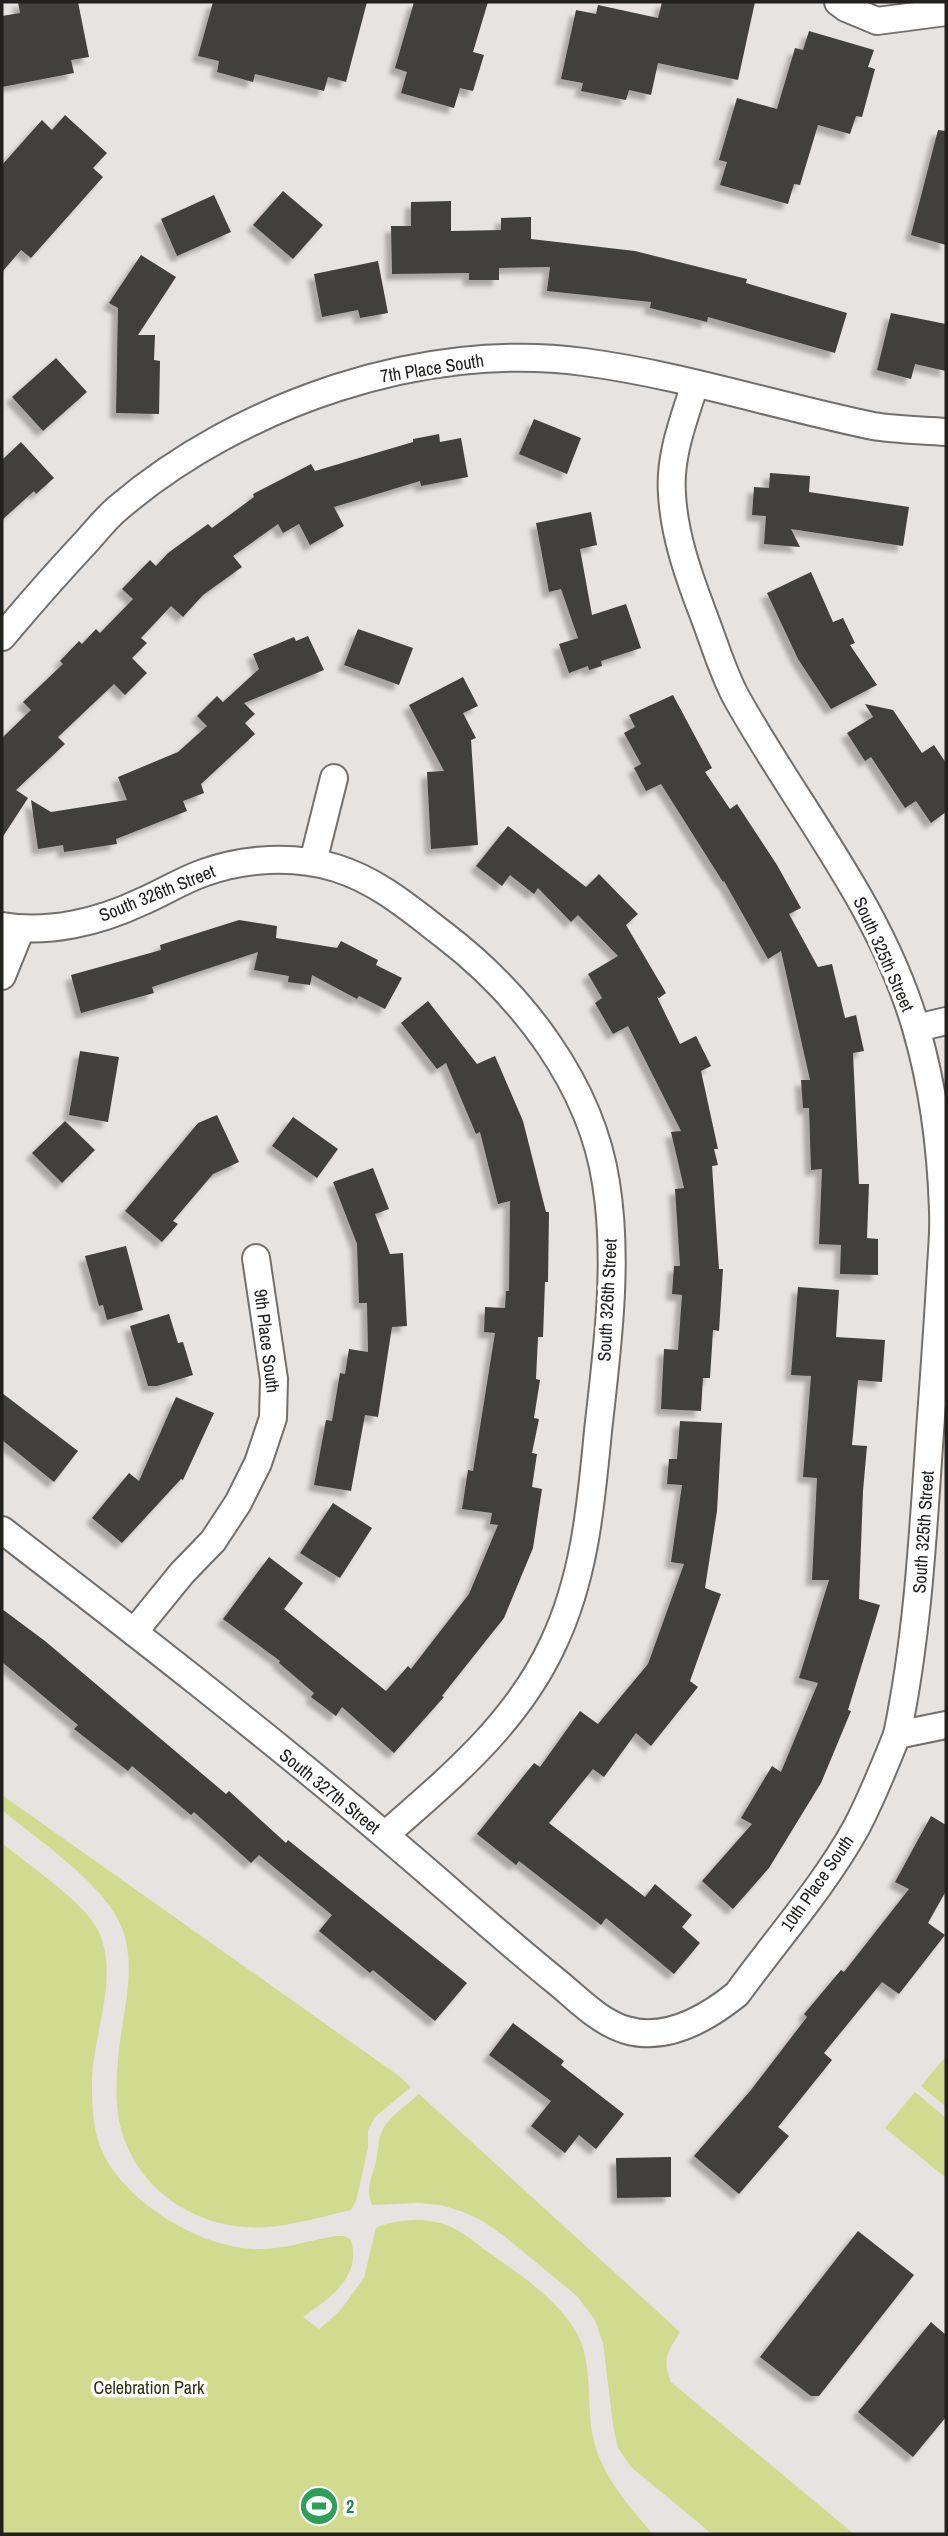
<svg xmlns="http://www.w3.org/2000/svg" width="948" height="2536" viewBox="0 0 948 2536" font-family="'Archivo Narrow',sans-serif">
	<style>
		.green { fill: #d0db90 }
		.building { fill: #433f3d; filter: url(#shadow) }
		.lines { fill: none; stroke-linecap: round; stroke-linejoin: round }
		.street-casing { stroke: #726f6c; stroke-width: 30 }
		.street { stroke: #fff; stroke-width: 26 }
		.labels { text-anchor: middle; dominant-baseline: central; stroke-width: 7; stroke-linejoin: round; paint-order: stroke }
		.street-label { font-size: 18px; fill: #21201f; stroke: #fff }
		.park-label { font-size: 18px; fill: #2c300c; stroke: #fff }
		.leisure-label { font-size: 18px; font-weight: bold; fill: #27864d; stroke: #fff; text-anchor: start }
	</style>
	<defs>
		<filter id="shadow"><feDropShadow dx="-6" dy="6" stdDeviation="2" flood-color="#0004"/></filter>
	</defs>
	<rect width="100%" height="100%" fill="#e7e3e0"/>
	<!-- green -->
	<g class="green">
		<path d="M2 1795 399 2076 411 2087 375 2117 368 2130V2148L356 2201 351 2210C324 2216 295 2225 268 2227 202 2232 139 2194 121 2129 115 2107 116 2082 118 2060 121 2016 138 1972 122 1928 105 1884 39 1841 2 1810Z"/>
		<path d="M2 1843C28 1865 85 1902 99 1932 119 1978 94 2031 92 2078 92 2100 92 2126 100 2146 121 2201 203 2251 262 2249 285 2249 311 2240 335 2236H345L351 2240C362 2277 329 2299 303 2317L319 2329 339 2312 364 2278 376 2228C398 2218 431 2217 453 2228 466 2234 477 2244 488 2252 519 2274 565 2304 580 2340 594 2373 585 2411 595 2445 604 2478 631 2509 653 2534H2Z"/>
		<polygon points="946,2056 946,2107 921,2086"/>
		<polygon points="915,2092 946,2118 946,2178 885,2128"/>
		<path d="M419 2094 680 2332C667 2354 662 2357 671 2382L854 2534H712L631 2467 618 2448 613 2425 603 2343 595 2320 577 2296 504 2236 481 2220 463 2212 441 2205 418 2203 372 2205C365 2189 372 2177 376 2162 379 2148 377 2136 386 2124 395 2113 408 2104 419 2094Z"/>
	</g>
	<!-- building -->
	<g class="building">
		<polygon points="18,2 78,2 89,57 71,60 74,73 2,87 2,16 20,13"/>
		<polygon points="213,2 367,2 346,82 328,77 324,91 255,74 253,82 217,72 219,61 198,56"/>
		<polygon points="414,2 488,2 473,52 484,55 473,91 460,88 454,108 401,93 407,72 395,68"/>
		<polygon points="662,2 755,2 738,80 658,63 651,95 629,90 626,100 581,91 583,83 561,79 576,10 596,14 598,5 658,18"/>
		<polygon points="809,31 874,50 868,67 875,69 862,117 856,116 850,134 818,125 800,185 794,184 788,204 720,185 727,162 719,160 737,98 777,109 795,48 803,50"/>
		<polygon points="65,115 107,153 93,168 103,177 31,258 21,250 2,272 2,165 42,120 52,130"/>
		<polygon points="938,130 946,131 946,245 911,235"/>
		<polygon points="283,191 323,225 293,259 253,225"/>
		<polygon points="214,195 231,232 177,256 161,219"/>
		<polygon points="451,201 451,231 501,230 501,218 531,217 531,239 635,251 747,279 746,283 847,313 835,353 708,317 707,322 650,308 651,302 547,291 550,267 499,268 499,280 469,280 469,273 392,274 391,226 411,226 411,202"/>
		<polygon points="141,255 176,277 138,335 155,335 154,360 160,361 159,414 116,413 118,308 109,303"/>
		<polygon points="378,261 388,313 360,318 358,310 322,317 314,274"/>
		<polygon points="891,313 946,324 946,371 915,364 911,379 877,370"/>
		<polygon points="56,358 87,392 43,431 12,397"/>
		<polygon points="534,419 581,438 567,474 519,454"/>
		<polygon points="439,434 440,442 461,438 468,477 421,486 420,481 334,507 344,526 310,545 299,524 283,533 278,524 233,556 242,567 203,595 183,617 171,606 141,638 147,643 132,658 147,673 125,695 114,684 58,737 65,744 16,790 28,798 2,838 2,738 31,710 23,702 63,664 60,661 79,641 82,644 96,629 100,633 133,599 122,589 150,560 156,566 168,553 208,524 212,528 254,497 253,494 311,464 315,471 413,442 413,439"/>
		<polygon points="21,442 54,478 36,494 34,491 2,520 2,460"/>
		<polygon points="770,473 810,476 809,492 909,507 903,546 791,529 800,547 764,544 766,516 752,515 754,487 769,488"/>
		<polygon points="591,512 597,545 580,549 592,615 626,604 641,648 601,661 602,666 589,670 588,666 569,673 559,644 578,638 561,589 549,592 536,523"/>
		<polygon points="811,572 833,622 843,618 855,643 850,645 877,685 831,709 798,659 767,593"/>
		<polygon points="358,629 413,648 399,685 344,665"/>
		<polygon points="308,636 324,670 244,703 255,714 245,723 255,734 201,784 204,793 183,801 187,811 116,839 117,844 64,852 63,845 38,849 31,800 51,812 127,800 118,777 178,752 207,726 197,716 217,696 223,702 259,669 253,654 294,637 296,641"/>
		<polygon points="463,677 478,706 463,713 476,738 471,740 478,845 431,849 427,772 444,771 409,705"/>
		<polygon points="673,695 712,768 705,772 730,809 737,804 777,865 801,908 789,914 818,967 832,964 845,1018 856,1015 864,1051 853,1053 859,1184 869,1184 867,1238 878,1239 878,1275 840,1274 841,1245 819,1244 822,1169 811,1170 809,1108 803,1108 801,1080 810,1080 781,951 768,959 724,881 723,882 661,784 646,791 634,768 641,764 624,733 635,727 629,715"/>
		<polygon points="865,704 893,710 922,753 934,745 946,763 946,812 931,823 916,801 905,808 871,757 865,761 847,733 873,717"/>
		<polygon points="508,826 586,887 599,874 638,914 626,925 666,993 659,998 657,997 680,1044 696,1036 711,1066 701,1071 718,1149 714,1149 718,1165 712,1166 719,1269 723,1269 719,1331 713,1330 710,1378 703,1378 701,1411 661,1409 664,1349 678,1350 682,1295 672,1294 674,1266 680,1266 675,1189 684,1188 671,1132 681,1131 628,1026 613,1034 595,1003 602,998 588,974 618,956 578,915 571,922 538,888 534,894 510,875 502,886 476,866"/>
		<polygon points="239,920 277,926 276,938 337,948 341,941 378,960 376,965 402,978 385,1009 359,996 357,999 312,975 310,985 288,982 289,976 254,970 258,952 152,987 154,993 81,1013 71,975 161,950 160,945"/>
		<polygon points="428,1001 477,1064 495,1056 523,1121 546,1212 549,1212 548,1282 545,1282 543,1337 538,1337 536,1379 540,1380 534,1418 539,1419 532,1453 537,1454 532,1487 542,1489 533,1548 504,1618 442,1696 444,1697 394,1753 342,1707 336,1716 311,1697 314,1693 279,1663 280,1661 223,1619 269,1557 303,1583 284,1609 386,1691 408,1666 411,1669 469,1594 498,1525 490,1524 492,1513 462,1509 468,1470 473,1471 495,1333 484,1332 485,1307 505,1308 506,1291 509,1291 510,1201 498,1204 480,1132 476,1134 446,1063 437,1069 401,1023"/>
		<polygon points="80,1051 119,1057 108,1122 69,1115"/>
		<polygon points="217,1115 239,1162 213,1174 173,1221 178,1224 162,1242 125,1211 198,1123"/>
		<polygon points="293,1117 338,1149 317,1178 272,1146"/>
		<polygon points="65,1121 95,1150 62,1183 32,1153"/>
		<polygon points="373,1168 389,1209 375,1214 390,1254 403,1253 407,1326 392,1327 378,1417 365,1415 351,1491 314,1485 326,1420 332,1421 340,1373 345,1374 349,1349 368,1352 367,1303 359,1303 357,1244 333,1182"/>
		<polygon points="126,1246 143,1310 107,1320 103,1305 99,1306 85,1256"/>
		<polygon points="798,1287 839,1290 836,1337 885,1340 882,1382 858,1380 852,1445 867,1446 863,1491 859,1599 880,1605 848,1710 851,1711 821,1783 769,1868 733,1909 702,1881 752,1824 741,1818 772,1766 781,1772 818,1683 799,1678 829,1580 812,1580 817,1478 803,1477 811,1376 791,1375"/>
		<polygon points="169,1314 178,1343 183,1342 193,1375 157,1386 148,1386 130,1326"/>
		<polygon points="2,1393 78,1451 54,1482 2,1440"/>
		<polygon points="176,1397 214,1413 183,1480 181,1479 122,1543 92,1518 129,1473 139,1481"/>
		<polygon points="680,1421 722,1423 717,1511 705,1588 721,1594 690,1681 698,1687 651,1746 636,1733 604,1777 593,1769 549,1823 645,1897 655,1884 692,1915 682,1927 700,1943 674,1974 606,1918 601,1925 519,1861 516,1865 477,1834 534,1763 540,1767 580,1711 598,1724 648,1664 684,1564 671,1562 682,1485 667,1484 669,1459 677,1459"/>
		<polygon points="333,1503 372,1528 340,1578 300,1553"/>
		<polygon points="2,1609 45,1641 226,1794 229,1791 286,1843 288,1840 467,1983 435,2021 373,1970 370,1973 319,1931 332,1915 259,1855 251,1863 194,1812 191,1815 132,1766 128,1771 74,1729 78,1725 2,1662"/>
		<polygon points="931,1816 946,1825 946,1891 928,1923 945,1935 899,1994 882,1982 824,2053 832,2060 778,2127 789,2136 739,2194 694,2156 751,2090 807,2017 804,2014 841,1970 844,1972 909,1889 895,1882"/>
		<polygon points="513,2023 564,2061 561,2065 624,2114 596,2149 579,2135 565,2153 531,2126 551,2101 489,2055"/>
		<polygon points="671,2157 671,2197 617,2198 616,2158"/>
		<polygon points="858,2231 914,2275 819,2396 811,2396 760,2357"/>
		<polygon points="931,2322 946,2335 946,2417 913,2457 858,2412"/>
	</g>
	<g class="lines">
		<!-- street casing -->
		<g class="street-casing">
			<g id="street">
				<polyline points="838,2 846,8 877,21 946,12"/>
				<path d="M695 384C684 419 669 456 672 494 674 534 688 574 702 611 713 639 722 671 736 697 797 807 881 906 916 1028 933 1086 941 1149 943 1210 944 1229 942 1249 941 1267 938 1322 934 1376 930 1431 923 1533 918 1634 897 1735"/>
				<path d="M2 637C29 605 57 573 86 542 96 531 106 518 118 508 240 404 425 340 584 362 682 375 776 406 873 426 896 430 922 430 946 432"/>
				<polyline points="313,862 334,778"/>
				<path d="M2 926C48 934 99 922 141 902 162 893 181 881 203 873 244 858 294 855 336 868 378 881 410 909 444 935 522 995 591 1084 606 1183 619 1263 607 1351 598 1431 591 1504 585 1577 553 1644 516 1724 450 1778 385 1835"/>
				<polyline points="2,976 21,929"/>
				<polyline points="917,1028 946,1021"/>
				<path d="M2 1530C132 1630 262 1731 387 1837 444 1885 499 1935 557 1982 578 1999 599 2022 626 2030 666 2042 706 2019 737 1994 776 1940 824 1886 856 1828 872 1798 884 1767 897 1735L946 1725"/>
				<polyline points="134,1632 182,1573 213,1541 238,1503 258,1463 273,1418 274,1379 256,1258"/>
			</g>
		</g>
		<!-- street -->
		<use href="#street" class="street"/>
	</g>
	<!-- icons -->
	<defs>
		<g id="stadium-disc" transform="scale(2.0125)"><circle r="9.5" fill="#2e9e5b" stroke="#fff"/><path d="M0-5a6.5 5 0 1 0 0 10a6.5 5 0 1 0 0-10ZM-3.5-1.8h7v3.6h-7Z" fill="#fff"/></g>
	</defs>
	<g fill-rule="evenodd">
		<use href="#stadium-disc" x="319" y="2506"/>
	</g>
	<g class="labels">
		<!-- street labels -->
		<g class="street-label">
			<text transform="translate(432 368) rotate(-9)">7th Place South</text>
			<text transform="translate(157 893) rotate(-22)">South 326th Street</text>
			<text transform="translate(884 954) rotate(66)">South 325th Street</text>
			<text transform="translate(607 1300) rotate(-87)">South 326th Street</text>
			<text transform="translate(267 1341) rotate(83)">9th Place South</text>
			<text transform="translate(923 1532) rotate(-86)">South 325th Street</text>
			<text transform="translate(330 1791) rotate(39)">South 327th Street</text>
			<text transform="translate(817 1883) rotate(-55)">10th Place South</text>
		</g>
		<!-- park labels -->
		<g class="park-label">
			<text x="149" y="2387">Celebration Park</text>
		</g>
		<!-- leisure labels -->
		<g class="leisure-label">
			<text x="346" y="2506">2</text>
		</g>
	</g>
	<!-- border -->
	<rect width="948" height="2536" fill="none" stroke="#21201f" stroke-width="7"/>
</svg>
